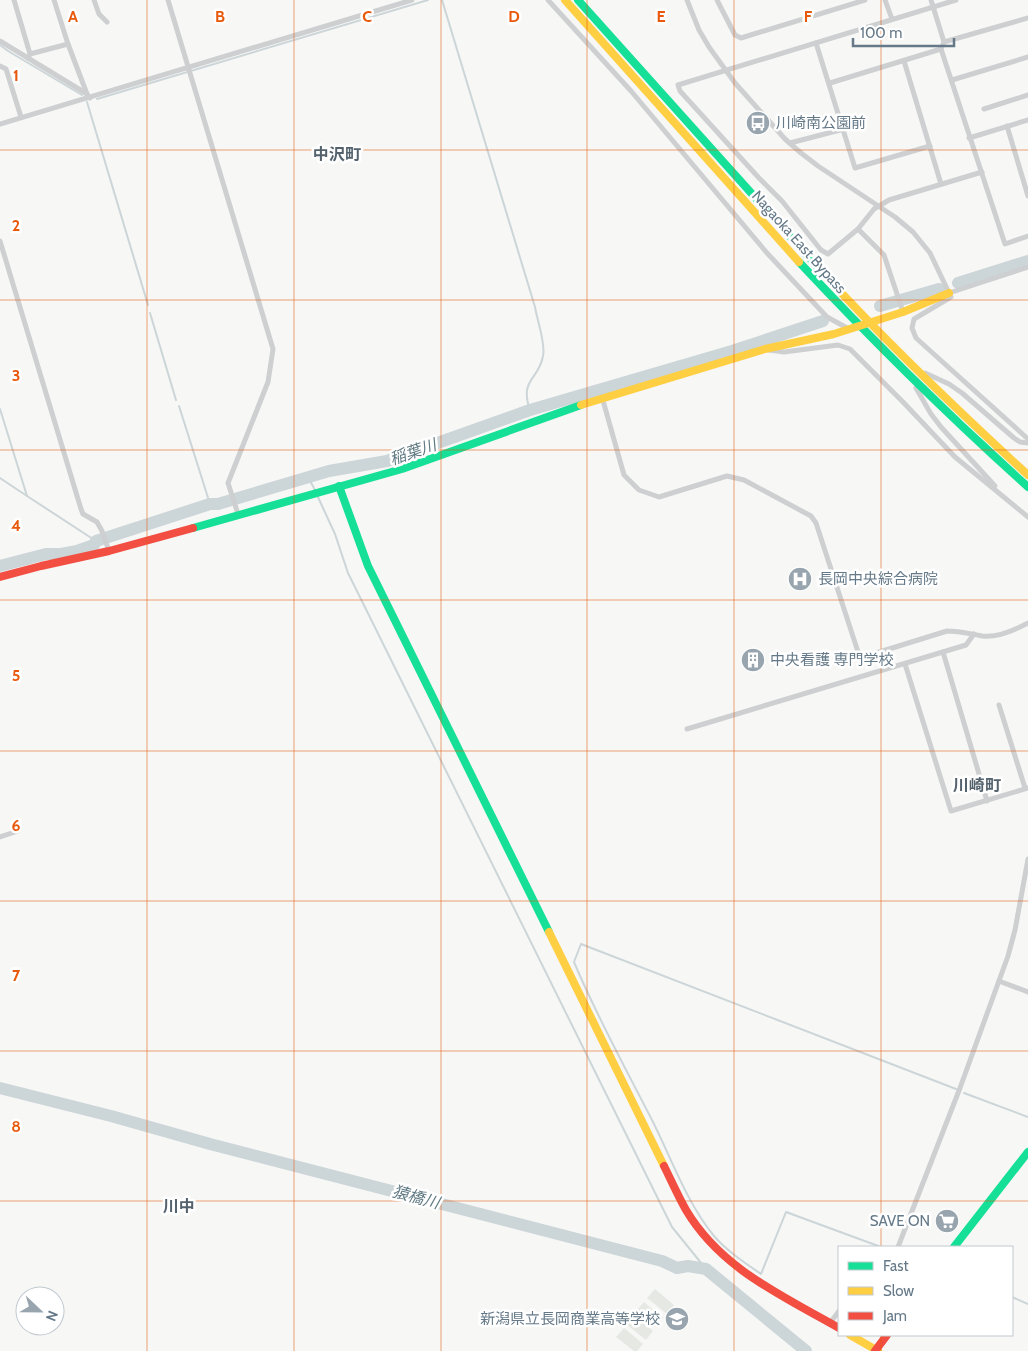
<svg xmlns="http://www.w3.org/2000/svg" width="1028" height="1351" viewBox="0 0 1028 1351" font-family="Cabin,'Noto Sans JP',sans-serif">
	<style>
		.green { fill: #e6e9e3 }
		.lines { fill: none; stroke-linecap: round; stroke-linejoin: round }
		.stream { stroke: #ccd5d7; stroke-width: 2 }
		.river { stroke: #ccd5d7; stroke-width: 12 }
		.street { stroke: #cdcfd0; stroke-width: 5 }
		.fast { stroke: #16e098; stroke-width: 8 }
		.slow { stroke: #ffcf43; stroke-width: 8 }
		.jam { stroke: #f24e42; stroke-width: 8 }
		.grid { fill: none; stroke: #e8590c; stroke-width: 1; stroke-opacity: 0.55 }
		.labels { text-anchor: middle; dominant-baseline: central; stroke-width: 5; stroke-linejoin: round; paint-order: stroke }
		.poi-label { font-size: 15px; fill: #657988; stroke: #fff; text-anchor: start }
		.street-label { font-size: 15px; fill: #657988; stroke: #fff }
		.neighbourhood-label { font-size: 16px; font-weight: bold; fill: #54626d; stroke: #fff }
		.water-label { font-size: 16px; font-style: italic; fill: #617a83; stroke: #fff }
		.grid-label { font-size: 16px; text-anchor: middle; font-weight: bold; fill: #e8590c; stroke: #fff; stroke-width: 5; stroke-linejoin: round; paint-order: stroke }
	</style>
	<rect width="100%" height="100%" fill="#f7f7f6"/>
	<!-- green -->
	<g class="green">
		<polygon points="655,1289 674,1305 667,1314 647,1298"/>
		<polygon points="644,1302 663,1318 656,1327 636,1311"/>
		<polygon points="634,1315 653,1331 646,1340 626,1324"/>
		<polygon points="624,1328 643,1344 637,1351 634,1351 616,1337"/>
	</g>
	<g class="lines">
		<!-- stream -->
		<g class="stream">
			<path d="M442 0 535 307C537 320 546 344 543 356 539 380 519 379 530 410"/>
			<polyline points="0,45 8,51 82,95"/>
			<polyline points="97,99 428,0"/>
			<polyline points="87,102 148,305"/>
			<polyline points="150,313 176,400"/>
			<polyline points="179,406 210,504"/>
			<polyline points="0,409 27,496 96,541"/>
			<polyline points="308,477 315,490"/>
			<polyline points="0,478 27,496"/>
			<polyline points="317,495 335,534 348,573 672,1227 706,1269"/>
			<polyline points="964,1093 1028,1117"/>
			<path d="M881 1247 786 1212 761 1274C745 1263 727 1251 714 1236 687 1203 672 1160 653 1122 626 1069 597 1017 574 962L581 944 956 1089"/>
			<polyline points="1012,1297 1028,1304"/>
		</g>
		<!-- river -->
		<g class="river">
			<polyline points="958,283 1028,261"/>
			<polyline points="880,306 939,289"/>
			<polyline points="0,566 46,554 61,554 77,551 94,545 96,541 210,504 218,504 329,471 387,461 530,410 732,351 823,321"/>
			<polyline points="0,1088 111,1116 210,1144 662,1261 677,1268 688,1266 706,1269 806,1351"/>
		</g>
		<!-- street -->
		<g class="street">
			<polyline points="14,0 30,54 28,58"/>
			<polyline points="54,0 68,44 87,94"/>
			<polyline points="94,0 99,14 107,22"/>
			<polyline points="168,0 273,349 268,382 228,483 238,514"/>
			<polyline points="548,0 631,91 767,253 827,317 849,329"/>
			<polyline points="687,0 699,30 709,47 735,83 785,139 801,153 818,166 895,217 913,232 930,253 951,297 914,319 912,328 916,338 1028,439"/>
			<polyline points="717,0 735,35 741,38 865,0"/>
			<polyline points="885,0 892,19"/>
			<polyline points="931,0 944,42 941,49 1005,244 1028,236"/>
			<polyline points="956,0 678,85 680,91 759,178 782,201 821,250 828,254 858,229 874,209 889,200 982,172"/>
			<polyline points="0,41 87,94 90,98"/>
			<polyline points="944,42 1028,18"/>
			<polyline points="816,43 855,168 930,146"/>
			<polyline points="30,54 68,44"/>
			<polyline points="904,61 941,184"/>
			<polyline points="0,66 6,69 21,117"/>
			<polyline points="952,80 1028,57"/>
			<polyline points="830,83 941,49"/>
			<polyline points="984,109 1028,95"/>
			<polyline points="0,124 412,0"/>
			<polyline points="1007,126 1028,196"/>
			<polyline points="969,138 1028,120"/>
			<polyline points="790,143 844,129"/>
			<polyline points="858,229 884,255 903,312"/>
			<polyline points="0,241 81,509 83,514 97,522 102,531 109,551"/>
			<polyline points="949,293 1028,267"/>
			<polyline points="769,350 784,352 838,345 850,349 903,402 955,457 1028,517"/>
			<polyline points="925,373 949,384 962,393 1014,438 1020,442 1028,443"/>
			<polyline points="916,388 931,414 941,427 995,486"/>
			<path d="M602 397 624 475 639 490 659 497 727 476 744 480 811 516 816 523 860 658 947 631C960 631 970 634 982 636 997 638 1015 630 1028 623"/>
			<polyline points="943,652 987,801"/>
			<polyline points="905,664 951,811 1028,788"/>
			<polyline points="999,705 1025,788"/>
			<polyline points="687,729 966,645 974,634"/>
			<polyline points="0,837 18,831"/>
			<polyline points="999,981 1028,992"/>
			<polyline points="898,1247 960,1088 1008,956 1015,930 1028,859"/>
			<polyline points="830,1323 839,1311"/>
		</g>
		<!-- fast -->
		<g class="fast">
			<polyline points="578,0 822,272"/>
			<path d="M799 262C872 340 948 415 1028 487"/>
			<polyline points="339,486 368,566 549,932"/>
			<polyline points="193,528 402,469 581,405"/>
			<polyline points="954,1247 1028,1152"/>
		</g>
		<!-- slow -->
		<g class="slow">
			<polyline points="565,0 799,262"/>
			<path d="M822 272C887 343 957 410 1028 475"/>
			<polyline points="581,405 765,349 834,334 903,312 949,293"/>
			<polyline points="549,932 664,1166"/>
			<polyline points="850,1335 878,1351"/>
		</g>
		<!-- jam -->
		<g class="jam">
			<polyline points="0,577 41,566 109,551 193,528"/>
			<path d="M664 1166C671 1180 678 1196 686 1210 721 1269 783 1296 839 1328"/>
			<polyline points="875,1351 887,1335"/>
		</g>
	</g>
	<!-- grid -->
	<path class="grid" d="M147 0V1351M294 0V1351M441 0V1351M587 0V1351M734 0V1351M881 0V1247M0 150H1028M0 300H1028M0 450H1028M0 600H1028M0 751H1028M0 901H1028M0 1051H1028M0 1201H1028M881 1335V1351"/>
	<!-- icons -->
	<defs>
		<g id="bus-disc" transform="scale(1.25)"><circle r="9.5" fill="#98a5ae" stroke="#fff"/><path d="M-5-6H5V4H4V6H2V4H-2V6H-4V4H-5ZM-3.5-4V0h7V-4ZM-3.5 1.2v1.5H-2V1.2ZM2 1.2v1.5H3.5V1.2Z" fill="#fff"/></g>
		<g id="hospital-disc" transform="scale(1.25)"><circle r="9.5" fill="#98a5ae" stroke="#fff"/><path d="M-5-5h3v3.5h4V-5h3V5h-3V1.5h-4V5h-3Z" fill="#fff"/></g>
		<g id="building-disc" transform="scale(1.25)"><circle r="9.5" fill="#98a5ae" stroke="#fff"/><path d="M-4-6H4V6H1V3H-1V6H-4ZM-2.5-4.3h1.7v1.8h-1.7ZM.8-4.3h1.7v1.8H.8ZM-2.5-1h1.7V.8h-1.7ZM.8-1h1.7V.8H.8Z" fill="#fff"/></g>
		<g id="supermarket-disc" transform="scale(1.25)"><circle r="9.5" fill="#98a5ae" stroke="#fff"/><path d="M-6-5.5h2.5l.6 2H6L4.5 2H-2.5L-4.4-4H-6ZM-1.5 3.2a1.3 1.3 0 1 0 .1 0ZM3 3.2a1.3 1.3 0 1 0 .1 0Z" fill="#fff"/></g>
		<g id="school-disc" transform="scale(1.25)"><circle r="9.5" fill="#98a5ae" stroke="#fff"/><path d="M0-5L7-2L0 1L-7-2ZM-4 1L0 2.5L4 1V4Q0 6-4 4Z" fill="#fff"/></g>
	</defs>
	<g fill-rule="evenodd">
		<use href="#bus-disc" x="758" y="123"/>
		<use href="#hospital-disc" x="800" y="579"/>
		<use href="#building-disc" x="753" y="660"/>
		<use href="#supermarket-disc" x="947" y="1221"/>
		<use href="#school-disc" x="677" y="1319"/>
	</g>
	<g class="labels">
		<!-- poi labels -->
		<g class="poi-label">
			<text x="776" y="123">川崎南公園前</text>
			<text x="818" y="579">長岡中央綜合病院</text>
			<text x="770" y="660">中央看護 専門学校</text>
			<text x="930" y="1221" text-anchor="end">SAVE ON</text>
			<text x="660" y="1319" text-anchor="end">新潟県立長岡商業高等学校</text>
		</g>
		<!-- street labels -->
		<g class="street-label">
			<text transform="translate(799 242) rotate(48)">Nagaoka East Bypass</text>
		</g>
		<!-- neighbourhood labels -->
		<g class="neighbourhood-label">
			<text x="337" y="154">中沢町</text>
			<text x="977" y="785">川崎町</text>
			<text x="179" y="1206">川中</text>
		</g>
		<!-- water labels -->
		<g class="water-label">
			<text transform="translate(413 452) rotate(-19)">稲葉川</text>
			<text transform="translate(416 1197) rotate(15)">猿橋川</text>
		</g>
	</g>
	<g class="grid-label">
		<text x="73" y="22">A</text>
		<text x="220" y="22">B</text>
		<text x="367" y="22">C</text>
		<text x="514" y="22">D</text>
		<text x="661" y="22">E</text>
		<text x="808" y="22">F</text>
		<text x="16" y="81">1</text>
		<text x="16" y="231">2</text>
		<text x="16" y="381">3</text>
		<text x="16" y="531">4</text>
		<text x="16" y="681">5</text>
		<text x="16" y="831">6</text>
		<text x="16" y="981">7</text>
		<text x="16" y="1132">8</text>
	</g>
	<!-- legend -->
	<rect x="838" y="1246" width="175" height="90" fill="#ffffff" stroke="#c1c9cf"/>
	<rect x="848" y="1262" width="25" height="8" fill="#16e098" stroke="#c1c9cf"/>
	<text x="883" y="1271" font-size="15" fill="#657988">Fast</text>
	<rect x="848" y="1287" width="25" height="8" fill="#ffcf43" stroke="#c1c9cf"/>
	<text x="883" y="1296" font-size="15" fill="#657988">Slow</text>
	<rect x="848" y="1312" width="25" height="8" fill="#f24e42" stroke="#c1c9cf"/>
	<text x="883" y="1321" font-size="15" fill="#657988">Jam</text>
	<!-- north arrow -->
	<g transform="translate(40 1311) rotate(112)"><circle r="24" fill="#ffffff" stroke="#c1c9cf"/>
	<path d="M0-4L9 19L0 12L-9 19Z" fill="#98a5ae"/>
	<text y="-8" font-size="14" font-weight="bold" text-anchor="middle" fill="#657988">N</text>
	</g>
	<!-- scale -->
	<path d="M853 38v8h101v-8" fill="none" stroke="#657988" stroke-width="2.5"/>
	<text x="860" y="38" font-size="15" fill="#657988" stroke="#ffffff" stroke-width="4" paint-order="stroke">100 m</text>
</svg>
